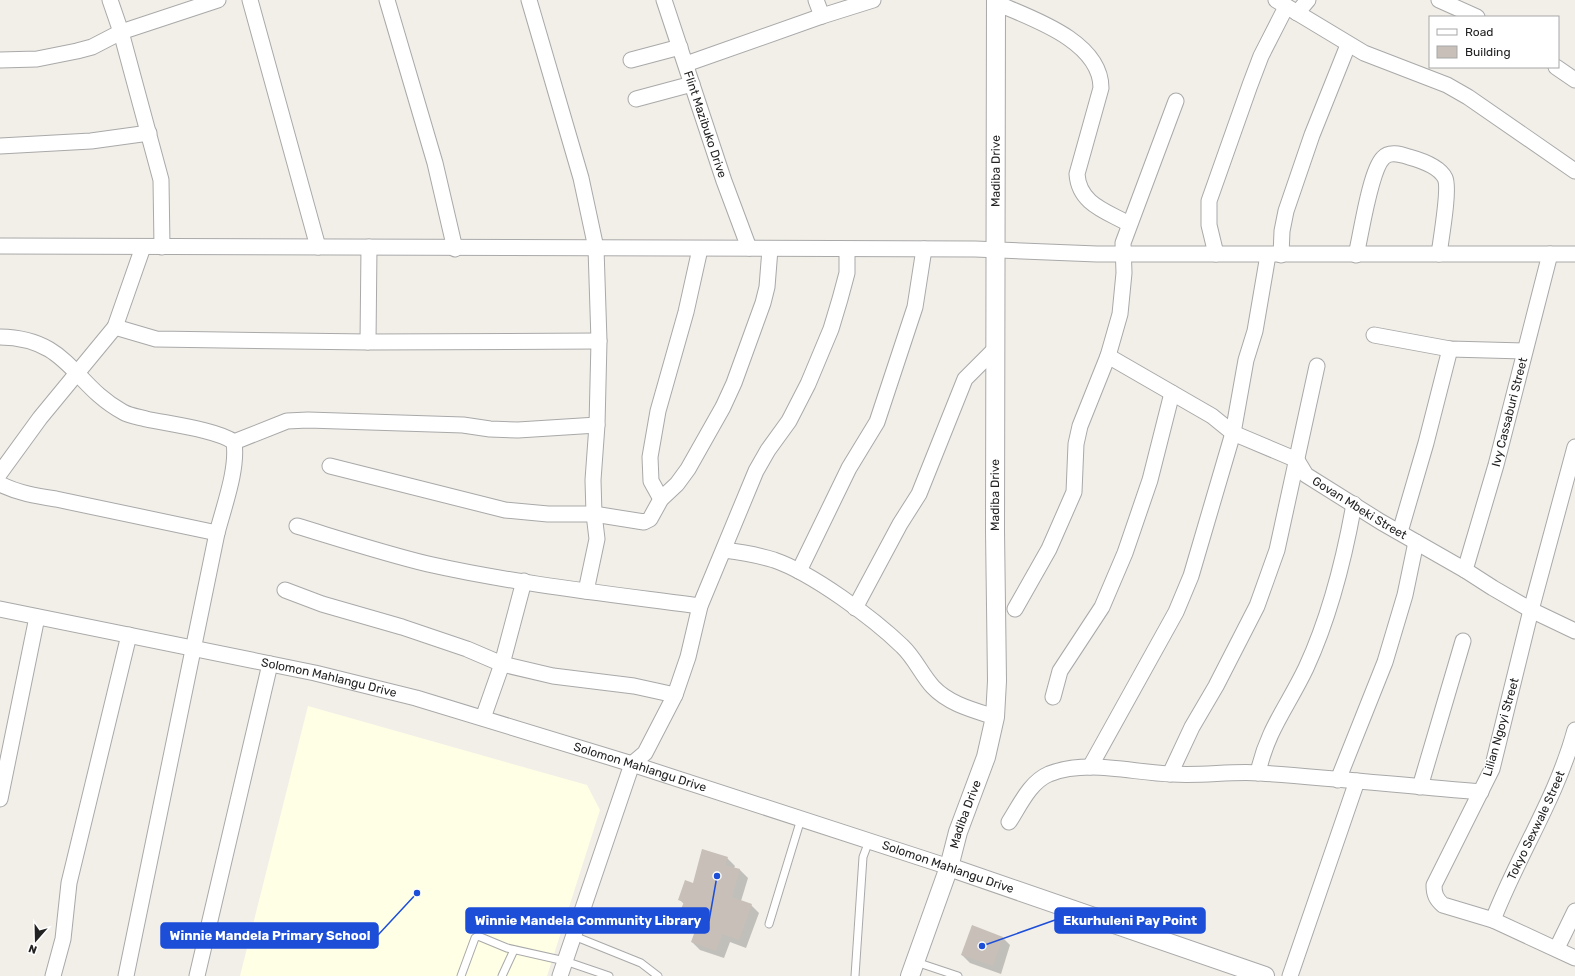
<svg xmlns="http://www.w3.org/2000/svg" width="1575" height="976" viewBox="0 0 1575 976" font-family="Rubik,sans-serif">
	<style>
		.education { fill: #ffffe5 }
		.shadow { fill: #0003 }
		.building { fill: #c7bfb8 }
		.lines { fill: none; stroke-linecap: round; stroke-linejoin: round }
		.service-casing { stroke: #a9a9a9; stroke-width: 9 }
		.minor-casing { stroke: #a9a9a9; stroke-width: 17 }
		.tertiary-casing { stroke: #a9a9a9; stroke-width: 20 }
		.service { stroke: #fff; stroke-width: 7 }
		.minor { stroke: #fff; stroke-width: 15 }
		.tertiary { stroke: #fff; stroke-width: 18 }
		.labels { text-anchor: middle; dominant-baseline: central; stroke-width: 3; stroke-linejoin: round; paint-order: stroke }
		.street-label { font-size: 12px; fill: #222; stroke: #fff }
		.leader { fill: none; stroke: #1d4ed8; stroke-width: 1.5 }
		.callout-dot { fill: #1d4ed8; stroke: #fff; stroke-width: 1.5 }
		.callout { fill: #1d4ed8; stroke: #1d4ed8; stroke-width: 1.5 }
		.callout-label { font-size: 13px; text-anchor: middle; font-weight: bold; fill: #fff }
	</style>
	<rect width="100%" height="100%" fill="#f2efe9"/>
	<!-- education -->
	<polygon class="education" points="308,706 587,785 600,810 547,976 240,976"/>
	<!-- shadow -->
	<g class="shadow">
		<polygon points="727,858 735,866 734,868 740,870 748,878 741,901 751,905 759,913 746,948 730,942 724,958 700,950 692,942 697,928 688,924 680,916 684,904 679,899 694,884"/>
		<polygon points="1002,937 1010,945 1001,974 970,963 962,955"/>
	</g>
	<!-- building -->
	<g class="building">
		<polygon points="702,849 728,857 725,865 740,869 732,897 752,904 739,940 722,934 716,951 691,942 698,923 678,916 684,902 678,900 685,880 693,883"/>
		<polygon points="972,925 1003,937 993,966 961,955"/>
	</g>
	<g class="lines">
		<!-- service casing -->
		<g class="service-casing">
			<g id="service">
				<polyline points="769,924 801,819"/>
				<polyline points="574,936 641,963 658,976"/>
				<polyline points="916,962 958,976"/>
				<polyline points="461,976 475,938 478,936 507,948 565,961 609,976"/>
				<polyline points="502,976 514,950"/>
				<polyline points="855,976 863,857 869,841"/>
			</g>
		</g>
		<!-- minor casing -->
		<g class="minor-casing">
			<g id="minor">
				<polyline points="110,0 121,32 161,180 162,247"/>
				<polyline points="250,0 318,247"/>
				<polyline points="387,0 435,163 455,249"/>
				<polyline points="529,0 581,178 596,248 599,341 597,425 593,480 594,514 597,539 586,591"/>
				<path id="s1" d="M664 0 724 181 749 248"/>
				<polyline points="816,0 822,16"/>
				<polyline points="1276,0 1364,53 1447,85 1468,97 1575,171"/>
				<polyline points="1439,0 1477,17"/>
				<path d="M996 3C1031 18 1101 41 1101 88L1077 174C1079 204 1106 211 1129 224"/>
				<polyline points="1297,13 1308,0"/>
				<polyline points="0,60 37,59 77,51 92,47 121,32 218,0"/>
				<polyline points="631,60 680,47"/>
				<polyline points="686,64 822,16 873,0"/>
				<polyline points="1556,67 1575,80"/>
				<polyline points="636,99 692,84"/>
				<polyline points="0,146 91,141 149,133"/>
				<polyline points="0,246 975,249 1097,254 1575,254"/>
				<polyline points="1216,254 1209,225 1209,201 1250,85 1261,56 1286,7"/>
				<polyline points="1281,255 1282,231 1286,211 1312,135 1348,45"/>
				<path d="M1356 255C1361 235 1370 171 1383 158 1389 151 1400 154 1409 157 1420 160 1439 166 1445 178 1450 188 1441 239 1439 254"/>
				<polyline points="115,327 156,339 368,342 599,341"/>
				<polyline points="1374,335 1450,349 1524,351"/>
				<path d="M0 337C69 338 73 385 123 412 130 416 139 417 146 419 169 424 217 430 234 442 238 469 224 506 217 533L126 976"/>
				<polyline points="368,342 369,247"/>
				<path id="s2" d="M1108 356 1212 416 1233 433 1297 460 1306 475 1381 522 1465 570 1493 588 1531 610 1575 631"/>
				<polyline points="234,442 287,421 308,420 463,425 490,429 518,430 597,425"/>
				<path d="M1575 447 1531 610 1492 769 1434 885C1434 894 1436 899 1443 905L1493 920 1575 958"/>
				<polyline points="330,466 505,510 548,514 594,514 644,522 650,519 661,499 677,484 688,469 723,407 734,383 763,303 767,287 770,249"/>
				<polyline points="0,473 40,418 115,327 143,247"/>
				<path d="M0 484C18 493 36 496 56 499L217 533"/>
				<polyline points="661,499 651,481 650,457 658,411 686,312 700,249"/>
				<path d="M297 526C340 539 383 553 428 564 517 584 610 594 700 606"/>
				<polyline points="1400,532 1426,443 1450,349"/>
				<path d="M724 550C741 552 758 555 774 560 812 573 873 618 902 646 915 658 921 674 933 687 949 704 973 710 995 717"/>
				<path id="s3" d="M1465 570 1496 465 1550 254"/>
				<polyline points="799,571 849,468 877,422 915,307 924,249"/>
				<polyline points="285,590 322,604 402,627 467,649 502,664 553,676 634,686 675,695"/>
				<polyline points="855,608 900,524 919,494 965,379 995,349"/>
				<path id="s4" d="M0 609 315 673 416 698 632 764 949 867"/>
				<polyline points="1015,609 1049,549 1074,492 1076,444 1080,426 1108,356 1120,314 1124,273 1123,243 1176,101"/>
				<polyline points="1053,697 1060,671 1102,607 1125,553 1150,480 1172,393"/>
				<polyline points="483,718 502,664 524,581"/>
				<polyline points="1090,767 1176,612 1191,576 1233,433 1246,360 1255,331 1268,255"/>
				<path d="M1258 773C1267 730 1288 706 1306 668 1330 616 1344 560 1354 504"/>
				<polyline points="1170,774 1192,727 1216,686 1257,606 1277,550 1317,366"/>
				<polyline points="1338,780 1385,662 1405,595 1416,542"/>
				<polyline points="1420,787 1463,641"/>
				<polyline points="0,799 37,617"/>
				<path d="M1009 822C1020 805 1030 782 1049 774 1088 759 1133 773 1172 774 1202 776 1231 771 1260 773 1334 778 1407 786 1481 792"/>
				<path id="s5" d="M1493 920C1518 855 1557 797 1575 730"/>
				<polyline points="1557,948 1575,911"/>
				<polyline points="53,976 63,939 69,883 129,635"/>
				<polyline points="197,976 270,664"/>
				<polyline points="560,976 632,764 645,753 675,695 688,657 700,606 756,471 768,450 789,421 808,384 831,329 840,299 847,273 847,250"/>
				<polyline points="1290,976 1357,781"/>
			</g>
		</g>
		<!-- tertiary casing -->
		<g class="tertiary-casing">
			<g id="tertiary">
				<polyline points="949,867 1265,976"/>
				<path id="s6" d="M910 976 949 867 958 832 986 757 995 717 997 681 995 531 996 0"/>
			</g>
		</g>
		<!-- service -->
		<use href="#service" class="service"/>
		<!-- minor -->
		<use href="#minor" class="minor"/>
		<!-- tertiary -->
		<use href="#tertiary" class="tertiary"/>
	</g>
	<g class="labels">
		<!-- street labels -->
		<g class="street-label">
			<text stroke="none"><textPath href="#s1" startOffset="131">Flint Mazibuko Drive</textPath></text>
			<text stroke="none"><textPath href="#s6" startOffset="819">Madiba Drive</textPath></text>
			<text stroke="none"><textPath href="#s3" startOffset="164">Ivy Cassaburi Street</textPath></text>
			<text stroke="none"><textPath href="#s6" startOffset="495">Madiba Drive</textPath></text>
			<text stroke="none"><textPath href="#s2" startOffset="297">Govan Mbeki Street</textPath></text>
			<text stroke="none"><textPath href="#s4" startOffset="336">Solomon Mahlangu Drive</textPath></text>
			<text transform="translate(1501 727) rotate(-74)">Lilian Ngoyi Street</text>
			<text stroke="none"><textPath href="#s4" startOffset="660">Solomon Mahlangu Drive</textPath></text>
			<text stroke="none"><textPath href="#s6" startOffset="171">Madiba Drive</textPath></text>
			<text stroke="none"><textPath href="#s5" startOffset="104">Tokyo Sexwale Street</textPath></text>
			<text transform="translate(948 867) rotate(19)">Solomon Mahlangu Drive</text>
		</g>
	</g>
	<!-- callouts -->
	<path class="leader" d="M982 946L1055 920M717 876L709 921M417 893L378 935"/>
	<g class="callout-dot">
		<circle cx="982" cy="946" r="4"/>
		<circle cx="717" cy="876" r="4"/>
		<circle cx="417" cy="893" r="4"/>
	</g>
	<g class="callout">
		<rect x="1055" y="908" width="150" height="25" rx="4"/>
		<rect x="466" y="908" width="243" height="25" rx="4"/>
		<rect x="161" y="923" width="217" height="25" rx="4"/>
	</g>
	<g class="callout-label">
		<text x="1130" y="925">Ekurhuleni Pay Point</text>
		<text x="588" y="925">Winnie Mandela Community Library</text>
		<text x="270" y="940">Winnie Mandela Primary School</text>
	</g>
	<!-- legend -->
	<rect x="1429" y="16" width="130" height="52" fill="#ffffff" stroke="#a7a7a7"/>
	<rect x="1437" y="29" width="20" height="6" fill="#ffffff" stroke="#a7a7a7"/>
	<text x="1465" y="36" font-size="12" fill="#222222">Road</text>
	<rect x="1437" y="46" width="20" height="12" fill="#c7bfb8" stroke="#a7a7a7"/>
	<text x="1465" y="56" font-size="12" fill="#222222">Building</text>
	<!-- north arrow -->
	<g transform="translate(36 940) rotate(200)" stroke="#ffffff" stroke-width="3" paint-order="stroke">
	<path d="M0-3L7 15L0 10L-7 15Z" fill="#222222"/>
	<text y="-6" font-size="11" font-weight="bold" text-anchor="middle" fill="#222222">N</text>
	</g>
</svg>
